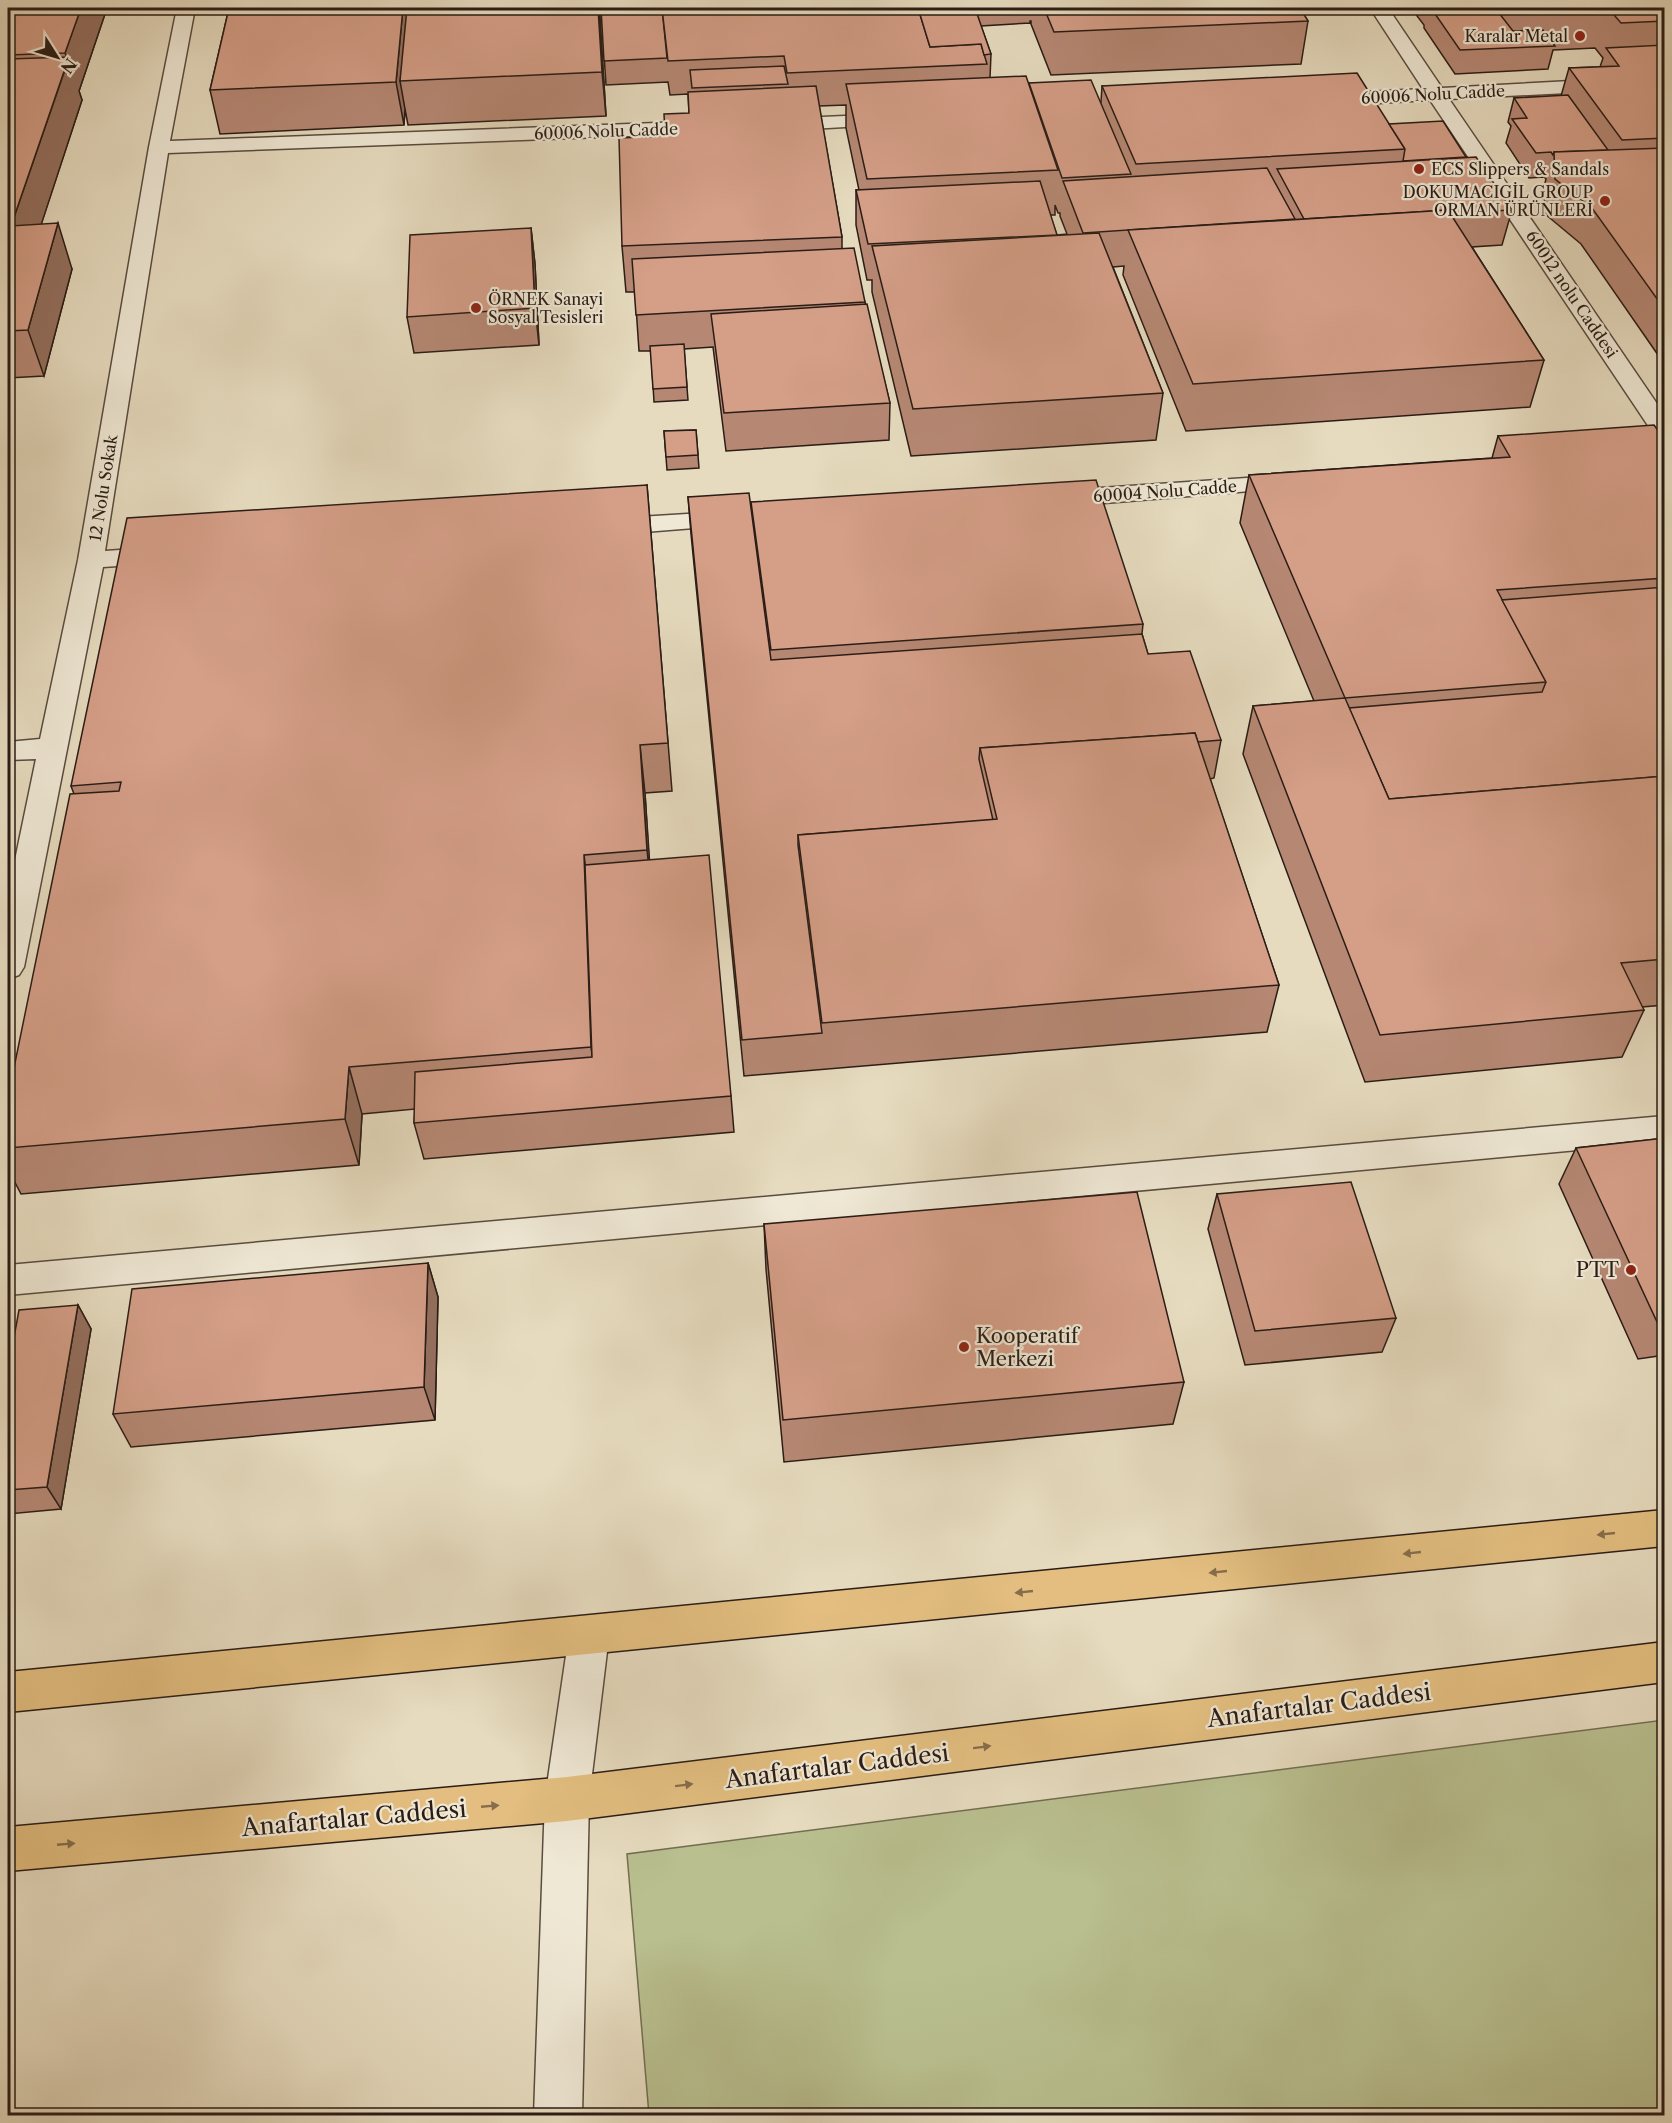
<svg xmlns="http://www.w3.org/2000/svg" width="1672" height="2123" viewBox="0 0 1672 2123" font-family="'Libre Caslon Text',serif">
	<style>
		.green { fill: #b9bf8f; stroke: #726e52; stroke-width: 1.5 }
		.lines { fill: none; stroke-linecap: round; stroke-linejoin: round }
		.minor-casing { stroke: #594c40; stroke-width: 3 }
		.major-casing { stroke: #2a1c16; stroke-width: 3 }
		.minor { fill: #efe8d5; fill-rule: evenodd }
		.major { fill: #e3be80; fill-rule: evenodd }
		.wall { fill: #b68874; stroke: #2a1c16; stroke-width: 1.5; fill-rule: evenodd }
		.shaded-wall { fill: #946f5e; stroke: #2a1c16; stroke-width: 1.5 }
		.building { fill: #d49e87; stroke: #2a1c16; stroke-width: 1.5 }
		.oneway { fill: #866d4b }
		.poi-dot { fill: #8f2418; stroke: #efe8d5; stroke-width: 2 }
		.labels { text-anchor: middle; dominant-baseline: central; stroke-width: 4.5; stroke-linejoin: round; paint-order: stroke }
		.far-poi-label { font-size: 16px; fill: #2a1c16; stroke: #efe8d5; text-anchor: end }
		.far-street-label { font-size: 16px; fill: #2a1c16; stroke: #efe8d5 }
		.poi-label { font-size: 20px; fill: #2a1c16; stroke: #efe8d5; text-anchor: end }
		.near-street-label { font-size: 24px; fill: #2a1c16; stroke: #efe8d5 }
	</style>
	<rect width="100%" height="100%" fill="#e6dbbf"/>
	<filter id="stains"><feTurbulence type="fractalNoise" baseFrequency=".00333" numOctaves="4"/><feColorMatrix values="0 0 0 0 .2 0 0 0 0 .09 0 0 0 0 .02 0 0 0 .5 -.17"/></filter>
	<radialGradient id="worn" r=".72"><stop offset=".6" stop-color="#630" stop-opacity="0"/><stop offset="1" stop-color="#630" stop-opacity=".3"/></radialGradient>
	<!-- green -->
	<polygon class="green" points="1664,1720 1664,2113 1648,2116 649,2115 627,1854"/>
	<g class="lines">
		<!-- minor casing -->
		<g class="minor-casing">
			<g id="minor">
				<polygon points="177,8 195,8 170,141 710,121 717,123 720,127 717,131 710,133 168,153 105,551 163,547 172,549 176,555 172,561 163,563 103,567 24,967 19,975 8,979 8,894 36,759 8,760 8,742 40,739 78,560 149,147"/>
				<polygon points="1370,8 1388,8 1442,88 1664,76 1664,88 1449,99 1664,414 1664,438 1655,436 1430,100 1328,106 1321,104 1318,100 1321,96 1328,94 1423,89"/>
				<polygon points="890,114 897,116 900,120 897,124 776,131 769,129 766,125 769,121 776,119"/>
				<polygon points="1292,475 1301,477 1304,482 1301,487 1056,507 1047,504 1043,499 1047,494 1056,491"/>
				<polygon points="735,511 744,514 748,519 744,524 607,535 598,532 594,527 598,522 607,519"/>
				<polygon points="1664,1116 1664,1142 8,1295 8,1265"/>
				<polygon points="589,1616 603,1621 609,1635 589,1799 582,2116 534,2116 545,1799 569,1635 575,1621"/>
			</g>
		</g>
		<!-- major casing -->
		<g class="major-casing">
			<g id="major">
				<polygon points="1664,1510 1664,1546 8,1712 8,1672"/>
				<polygon points="1664,1642 1664,1682 567,1821 8,1871 8,1827 567,1777"/>
			</g>
		</g>
		<!-- minor -->
		<use href="#minor" class="minor"/>
		<!-- major -->
		<use href="#major" class="major"/>
	</g>
	<!-- wall -->
	<g class="wall">
		<polygon points="8,8 107,8 79,91 82,100 41,224 72,269 44,376 8,378"/>
		<polygon points="229,8 599,8 606,116 408,125 405,109 404,125 220,134 210,90"/>
		<path d="M601 8H1300L1308 21 1301 64 1051 75 1031 24V21H1030V23L981 26 991 54 990 78 1029 83 1101 102 1102 86 1389 124 1467 157 1512 210 1502 245 1472 247 1544 360 1530 407 1186 431 1123 275 1124 266 1113 267 1163 393 1156 440 911 456 872 292V280H867L856 225V190H859L846 128V105L819 106 842 237V248L865 302 890 403 889 440 726 451 713 347 684 349 688 400 654 402 651 351H639L635 292H626L622 246 665 136 689 113 688 94 670 95 668 82 606 85ZM1055 205 1058 213H1060V216L1067 234 1057 235 1050 215H1055Z"/>
		<polygon points="1411,8 1665,8 1665,365 1581,244 1545,214 1544,187 1546,179 1544,177 1529,178 1506,143 1511,126 1508,122 1514,98 1561,96 1569,68 1600,67 1603,58 1595,48 1553,50 1548,69 1455,74 1424,28 1424,25"/>
		<polygon points="531,228 535,264 539,345 414,353 407,317"/>
		<polygon points="696,430 699,468 667,470 664,431"/>
		<polygon points="1498,436 1665,440 1665,1005 1642,1007 1644,1010 1622,1057 1365,1082 1243,754 1253,706 1314,701 1240,523 1249,475 1492,458"/>
		<polygon points="647,485 672,791 645,793 649,860 731,1096 734,1132 424,1159 414,1123 415,1109 362,1114 359,1165 21,1194 8,1169 8,1097 74,794 71,786"/>
		<polygon points="688,497 752,513 751,502 1143,624 1142,634 1148,654 1221,740 1214,778 1210,779 1279,985 1267,1032 744,1076 691,534"/>
		<polygon points="1665,1138 1665,1355 1638,1359 1559,1184 1576,1148"/>
		<polygon points="1217,1194 1396,1318 1382,1352 1245,1365 1208,1229"/>
		<polygon points="764,1224 1184,1382 1173,1424 784,1462 766,1269"/>
		<polygon points="428,1263 438,1297 435,1420 131,1447 113,1414"/>
		<polygon points="78,1305 91,1329 61,1509 8,1514 8,1370"/>
	</g>
	<!-- shaded-wall -->
	<g class="shaded-wall">
		<polygon points="81,8 107,8 79,91 82,100 26,271 11,226 68,61 65,53"/>
		<polygon points="403,8 412,8 400,81 405,109 404,125 396,82"/>
		<polygon points="598,8 599,8 600,16 606,116 602,72"/>
		<polygon points="58,223 72,269 44,376 28,330"/>
		<polygon points="531,228 535,264 539,345 535,308"/>
		<polygon points="640,745 645,793 652,897 647,850"/>
		<polygon points="584,855 590,902 597,1093 591,1047"/>
		<polygon points="349,1067 362,1114 359,1165 345,1119"/>
		<polygon points="428,1263 438,1297 435,1420 424,1387"/>
		<polygon points="78,1305 91,1329 61,1509 47,1487"/>
	</g>
	<!-- building -->
	<g class="building">
		<polygon points="8,8 81,8 65,53 8,55"/>
		<polygon points="229,8 403,8 396,82 210,90"/>
		<polygon points="407,8 598,8 602,72 400,81"/>
		<polygon points="601,8 662,8 667,58 604,61"/>
		<polygon points="662,8 918,8 930,47 981,44 987,64 787,73 784,56 668,61"/>
		<polygon points="918,8 975,8 991,54 984,55 981,44 930,47"/>
		<polygon points="1044,8 1300,8 1308,21 1054,32"/>
		<polygon points="1431,8 1495,8 1513,31 1543,30 1555,46 1460,50"/>
		<polygon points="1518,8 1566,8 1520,10"/>
		<polygon points="1608,8 1665,8 1665,21 1621,23"/>
		<polygon points="1665,45 1665,138 1622,140 1569,68 1619,66 1606,48"/>
		<polygon points="69,57 11,226 58,223 28,330 8,331 8,59"/>
		<polygon points="784,66 788,84 692,88 690,70"/>
		<polygon points="1357,73 1405,149 1136,164 1102,86"/>
		<polygon points="1026,76 1058,170 867,179 846,84"/>
		<polygon points="1091,80 1131,174 1062,178 1029,83"/>
		<polygon points="816,86 842,237 622,246 619,138 665,136 664,114 689,113 688,92"/>
		<polygon points="1568,95 1608,150 1554,152 1553,155 1551,152 1536,153 1512,119 1527,118 1514,98"/>
		<polygon points="1443,121 1466,157 1403,161 1405,149 1389,124"/>
		<polygon points="1665,148 1665,310 1592,208 1555,179 1554,152"/>
		<polygon points="1476,157 1512,210 1450,213 1448,210 1304,219 1277,169"/>
		<polygon points="1267,168 1295,219 1083,233 1063,181"/>
		<polygon points="1040,181 1057,235 868,244 856,190"/>
		<polygon points="1448,210 1544,360 1193,384 1128,230"/>
		<polygon points="531,228 535,308 407,317 410,235"/>
		<polygon points="1099,233 1163,393 913,409 872,246"/>
		<polygon points="854,248 865,302 636,315 632,259"/>
		<polygon points="867,304 890,403 724,413 711,314"/>
		<polygon points="684,344 687,387 653,389 650,346"/>
		<polygon points="1654,425 1665,440 1665,578 1497,590 1546,682 1345,698 1249,475 1510,457 1498,436"/>
		<polygon points="696,430 698,455 666,457 664,431"/>
		<polygon points="1096,480 1143,624 771,650 751,502"/>
		<polygon points="647,485 668,743 640,745 647,850 584,855 591,1047 349,1067 345,1119 8,1148 8,1097 70,794 119,791 121,782 71,786 127,518"/>
		<polygon points="749,493 771,660 1142,634 1148,654 1190,651 1221,740 1198,742 1195,733 980,748 979,759 993,820 798,835 798,845 822,1033 742,1040 688,497"/>
		<polygon points="1665,587 1665,776 1389,799 1349,708 1542,692 1546,682 1502,600"/>
		<polygon points="1345,698 1389,799 1665,776 1665,959 1621,963 1644,1010 1380,1035 1253,706"/>
		<polygon points="1195,733 1279,985 822,1023 798,835 997,819 980,748"/>
		<polygon points="709,855 731,1096 414,1123 415,1072 592,1057 585,865"/>
		<polygon points="1665,1138 1665,1324 1658,1324 1576,1148"/>
		<polygon points="1351,1182 1396,1318 1255,1331 1217,1194"/>
		<polygon points="1137,1192 1184,1382 783,1420 764,1224"/>
		<polygon points="428,1263 424,1387 113,1414 132,1289"/>
		<polygon points="78,1305 47,1487 8,1490 8,1370 19,1310"/>
	</g>
	<!-- one-way arrows -->
	<defs><path id="oneway-solid" d="M-6-.8H1V-3.2L6.5 0L1 3.2V.8H-6Z" transform="scale(1.5)"/></defs>
	<g class="oneway">
		<use href="#oneway-solid" transform="translate(1606 1534) rotate(174)"/>
		<use href="#oneway-solid" transform="translate(1412 1553) rotate(174)"/>
		<use href="#oneway-solid" transform="translate(1218 1572) rotate(174)"/>
		<use href="#oneway-solid" transform="translate(1024 1592) rotate(174)"/>
		<use href="#oneway-solid" transform="translate(982 1747) rotate(-7)"/>
		<use href="#oneway-solid" transform="translate(684 1785) rotate(-7)"/>
		<use href="#oneway-solid" transform="translate(490 1806) rotate(-5)"/>
		<use href="#oneway-solid" transform="translate(66 1844) rotate(-5)"/>
	</g>
	<!-- markers -->
	<g class="poi-dot">
		<circle cx="1580" cy="36" r="6"/>
		<circle cx="1419" cy="169" r="6"/>
		<circle cx="1605" cy="201" r="6"/>
		<circle cx="476" cy="308" r="6"/>
		<circle cx="1631" cy="1270" r="6"/>
		<circle cx="964" cy="1347" r="6"/>
	</g>
	<g class="labels">
		<!-- far-poi labels -->
		<g class="far-poi-label">
			<text x="1568" y="36">Karalar Metal</text>
			<text x="1431" y="169" text-anchor="start">ECS Slippers &amp; Sandals</text>
			<text x="1593" y="192">DOKUMACIGİL GROUP<tspan x="1593" dy="18">ORMAN ÜRÜNLERİ</tspan></text>
			<text x="488" y="299" text-anchor="start">ÖRNEK Sanayi<tspan x="488" dy="18">Sosyal Tesisleri</tspan></text>
		</g>
		<!-- far-street labels -->
		<g class="far-street-label">
			<text transform="translate(1433 94) rotate(-3)">60006 Nolu Cadde</text>
			<text transform="translate(606 131) rotate(-2)">60006 Nolu Cadde</text>
			<text transform="translate(1572 294) rotate(56)">60012 nolu Caddesi</text>
			<text transform="translate(103 488) rotate(-81)">12 Nolu Sokak</text>
			<text transform="translate(1165 491) rotate(-4)">60004 Nolu Cadde</text>
		</g>
		<!-- poi labels -->
		<g class="poi-label">
			<text x="1619" y="1270">PTT</text>
			<text x="976" y="1336" text-anchor="start">Kooperatif<tspan x="976" dy="23">Merkezi</tspan></text>
		</g>
		<!-- near-street labels -->
		<g class="near-street-label">
			<text transform="translate(1319 1705) rotate(-7)">Anafartalar Caddesi</text>
			<text transform="translate(837 1766) rotate(-7)">Anafartalar Caddesi</text>
			<text transform="translate(354 1818) rotate(-5)">Anafartalar Caddesi</text>
		</g>
	</g>
	<!-- margin -->
	<rect width="1672" height="2123" fill="none" stroke="#e6dbbf" stroke-width="30"/>
	<rect x="9" y="9" width="1654" height="2105" fill="none" stroke="#2a1c16" stroke-width="3"/>
	<rect x="15" y="15" width="1642" height="2093" fill="none" stroke="#2a1c16" stroke-width="1.5"/>
	<!-- north arrow -->
	<g transform="translate(57 57) rotate(127)" stroke="#efe8d5" stroke-width="4.5" paint-order="stroke">
	<path d="M0-4.5L10 22L0 15L-10 22Z" fill="#2a1c16"/>
	<text y="-9" font-size="16" font-weight="bold" text-anchor="middle" fill="#2a1c16">N</text>
	</g>
	<rect width="100%" height="100%" filter="url(#stains)"/>
	<rect width="100%" height="100%" fill="url(#worn)"/>
</svg>
